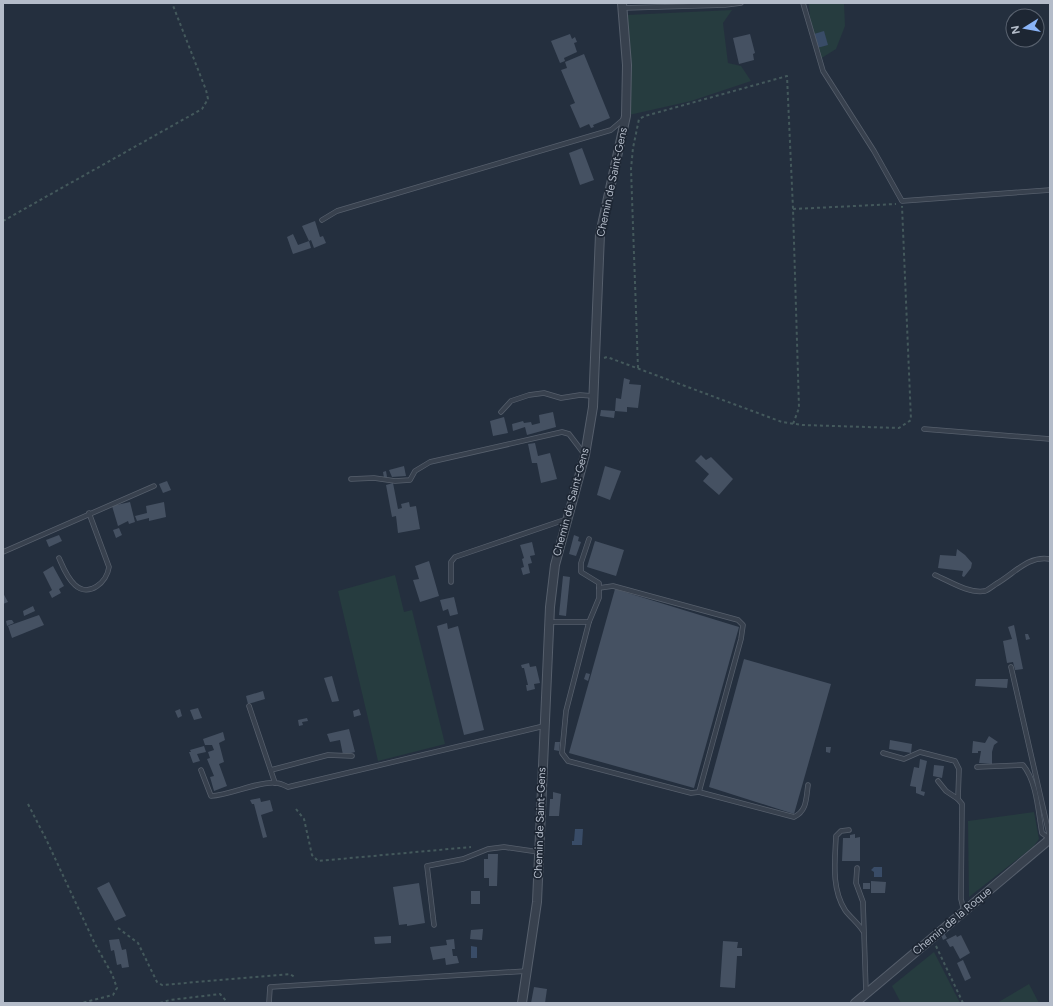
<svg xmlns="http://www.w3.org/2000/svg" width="1053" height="1006" viewBox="0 0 1053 1006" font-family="Figtree,sans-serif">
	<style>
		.green { fill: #263c3f }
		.water { fill: #394c67 }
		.building { fill: #455162 }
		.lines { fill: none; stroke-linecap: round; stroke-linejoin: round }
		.lane-casing { stroke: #565f6c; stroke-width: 5.5 }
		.street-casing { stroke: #565f6c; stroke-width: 10 }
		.path { stroke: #44595c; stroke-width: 2; stroke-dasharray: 3 3; stroke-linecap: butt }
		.lane { stroke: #38414e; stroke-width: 4 }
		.street { stroke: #38414e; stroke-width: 8 }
		.labels { text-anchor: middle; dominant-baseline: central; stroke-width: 3.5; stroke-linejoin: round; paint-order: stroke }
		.street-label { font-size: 11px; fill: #b4bcc9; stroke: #1d2633 }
	</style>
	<rect width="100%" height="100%" fill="#242f3e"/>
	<!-- green -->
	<g class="green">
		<polygon points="809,3 844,3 845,26 836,49 820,59 810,18"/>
		<polygon points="732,10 723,23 728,63 741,66 751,81 691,101 629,115 627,15"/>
		<polygon points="395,575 404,612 412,610 445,744 378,761 338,591"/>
		<polygon points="1034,812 1039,839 1033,847 969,897 968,821"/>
		<polygon points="934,952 960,1003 901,1003 892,986"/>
		<polygon points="1029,984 1039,1003 997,1003"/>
	</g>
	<!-- water -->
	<g class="water">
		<polygon points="824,31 828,45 817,48 814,34"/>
		<polygon points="575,829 583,829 582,845 572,845 572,841 574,841"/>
		<polygon points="874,867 882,867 882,877 874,877 874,872 871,870"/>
		<polygon points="471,946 477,947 477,958 471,958"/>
	</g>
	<!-- building -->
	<g class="building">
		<polygon points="570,34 572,39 575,37 577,42 574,43 577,52 564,58 565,61 560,63 551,41"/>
		<polygon points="750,34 755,53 753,54 754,60 739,64 733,38"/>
		<polygon points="584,54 610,118 593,125 594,127 591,128 589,124 580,128 570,105 575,103 561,70 567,68 565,62"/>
		<polygon points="582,148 594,180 580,185 569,153"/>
		<polygon points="315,221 320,237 323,236 326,243 314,248 311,240 309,241 302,226"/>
		<polygon points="293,234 298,245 309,241 311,248 293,254 287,237"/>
		<polygon points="624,378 630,380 629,384 641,385 638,408 627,407 627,412 615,411 616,398 621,399"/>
		<polygon points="601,410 615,411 614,418 600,416"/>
		<polygon points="553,412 556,427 527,435 525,427 513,431 512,424 523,421 524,423 531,422 532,425 540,423 539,415"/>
		<polygon points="504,417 508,433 493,436 490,421"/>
		<polygon points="535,443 538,456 550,453 557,479 541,483 537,463 532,463 528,444"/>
		<polygon points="701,455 706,460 711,457 733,479 719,495 703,481 709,474 695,461"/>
		<polygon points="404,466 406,476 392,477 389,470"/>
		<polygon points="605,466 621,471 610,500 597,495"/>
		<polygon points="386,471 387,477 384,478 383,472"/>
		<polygon points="167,481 171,490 163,493 159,484"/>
		<polygon points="393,483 398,509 402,508 401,504 409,502 410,507 416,506 420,529 398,533 396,516 392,517 386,485"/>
		<polygon points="130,502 135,522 129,524 128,521 118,526 112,506"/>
		<polygon points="164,502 166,517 149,521 149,518 137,521 135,516 147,513 146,506"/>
		<polygon points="119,528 122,535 116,538 113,530"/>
		<polygon points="59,535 62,541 49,547 46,540"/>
		<polygon points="574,535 579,537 578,541 581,542 576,556 569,554"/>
		<polygon points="595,541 624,550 616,576 587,567"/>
		<polygon points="532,542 535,555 530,556 532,563 528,564 530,573 523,575 521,568 524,567 522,559 524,558 520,545"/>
		<polygon points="957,549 965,555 972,563 971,568 964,577 962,576 963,571 938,568 940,555 956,556"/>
		<polygon points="429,561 439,596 420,602 413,580 419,579 415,566"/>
		<polygon points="53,566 64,586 59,589 61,593 52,598 49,592 52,590 43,572"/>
		<polygon points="563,576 570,577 566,616 559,615"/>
		<polygon points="615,589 739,627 694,788 569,753"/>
		<polygon points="3,593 8,602 3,604"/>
		<polygon points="454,597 458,614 450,616 448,609 443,611 440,600"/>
		<polygon points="33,606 35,611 24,616 23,611"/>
		<polygon points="39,615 44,625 12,638 8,626"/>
		<polygon points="9,620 12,620 14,623 7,626 6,621"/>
		<polygon points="447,623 448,629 458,626 484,730 464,735 437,626"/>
		<polygon points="1014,625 1023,669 1015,670 1013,662 1007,663 1003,641 1012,639 1008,627"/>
		<polygon points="1025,634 1028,634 1030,639 1026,640"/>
		<polygon points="744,659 831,684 794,814 709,787"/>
		<polygon points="529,663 530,667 536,666 540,683 534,684 535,689 527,691 526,685 528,685 524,668 522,668 521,665"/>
		<polygon points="586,673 590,674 588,681 584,679"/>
		<polygon points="332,676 339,701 332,702 324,678"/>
		<polygon points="976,679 1008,679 1007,688 975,686"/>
		<polygon points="263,691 265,699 248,704 246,696"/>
		<polygon points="198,708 202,718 194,720 190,710"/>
		<polygon points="180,709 182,716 178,718 175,711"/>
		<polygon points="359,709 361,715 354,717 353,711"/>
		<polygon points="307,718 308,721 302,722 303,725 299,726 298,720"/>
		<polygon points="349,729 355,752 343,755 340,740 330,742 327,734"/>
		<polygon points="223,732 225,740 219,743 224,762 219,764 227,786 214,791 210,777 214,776 207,759 210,758 208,752 214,750 212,745 205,745 203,739"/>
		<polygon points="989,736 998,742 994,745 992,752 992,764 979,763 981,751 978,751 978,753 972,753 973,741 985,743"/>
		<polygon points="890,740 912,744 911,753 889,749"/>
		<polygon points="555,742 560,742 559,751 554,750"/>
		<polygon points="204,746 206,752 197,754 200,761 193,763 189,752 191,752 190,750"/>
		<polygon points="826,747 831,747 830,753 826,752"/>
		<polygon points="920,759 927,761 921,791 925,792 924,796 916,793 916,787 910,786 914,767 919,768"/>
		<polygon points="934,765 944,766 942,778 933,776"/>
		<polygon points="553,792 561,794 559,816 549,816 550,799 553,799"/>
		<polygon points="260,798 261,802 270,800 273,811 261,815 267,837 263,838 254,804 252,804 250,800"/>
		<polygon points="855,834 855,838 860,837 860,861 842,861 843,838 850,838 850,835"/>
		<polygon points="488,854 498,854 497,886 489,886 489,878 484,878 484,859 488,859"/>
		<polygon points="871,881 886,882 885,893 871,893"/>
		<polygon points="109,882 126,916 115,921 97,888"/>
		<polygon points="419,883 425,923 407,926 407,924 399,925 393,887"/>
		<rect x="863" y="883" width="7" height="6"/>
		<rect x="471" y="891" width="9" height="13"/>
		<polygon points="483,929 482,940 470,939 471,930"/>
		<polygon points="944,933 947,938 943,940 941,935"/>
		<polygon points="956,935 957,937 961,935 970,953 960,959 953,946 950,947 946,940"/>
		<polygon points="391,936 391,943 375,944 374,937"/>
		<polygon points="119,939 122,950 126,949 129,967 122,968 121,964 117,965 114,950 111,951 109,940"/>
		<polygon points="454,939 455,949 452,949 453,956 457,956 459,963 446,965 445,958 433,960 430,947 447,945 446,940"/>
		<polygon points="723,941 738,942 737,948 742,948 742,956 737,956 735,988 720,987"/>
		<polygon points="963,960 971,978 965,981 957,963"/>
		<polygon points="534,987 547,989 545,1003 531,1003"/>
	</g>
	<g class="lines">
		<!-- lane casing -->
		<g class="lane-casing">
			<g id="lane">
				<polyline points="803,3 823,71 874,151 902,201 1050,190"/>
				<polyline points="623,8 725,5 741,3"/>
				<polyline points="322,220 337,211 611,130 625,118"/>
				<polyline points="501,412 511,401 529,395 544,393 561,398 580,395 593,396"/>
				<polyline points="924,429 1050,439"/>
				<polyline points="351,479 374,478 395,481 410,480 415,471 430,462 562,432 569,434 585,455"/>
				<polyline points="3,552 154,486"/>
				<path d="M59 558C63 567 67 578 75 585 89 598 107 582 109 567L89 513"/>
				<path d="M935 575C949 581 969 594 985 591 988 590 993 586 996 584 1014 574 1028 555 1050 559"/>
				<polyline points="451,582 451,562 455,557 567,519"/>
				<polyline points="550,622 589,622 599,598 599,583 581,572 581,563 589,539"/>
				<polyline points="589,622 566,711 562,753 568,761 691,793 699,792 741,639 743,625 738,620 613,586 599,588"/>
				<polyline points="1011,667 1050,838"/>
				<polyline points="249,706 275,783"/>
				<polyline points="883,753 904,759 920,752 955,761 959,769 958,799"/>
				<path d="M977 767 1023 765C1037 782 1038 811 1042 833L1050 839"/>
				<path d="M201 770 211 796C231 795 258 781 276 783 280 783 284 785 288 787L544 726"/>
				<polyline points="271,770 328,755 352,756"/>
				<polyline points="938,781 946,791 958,799 962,804 961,899 964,911"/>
				<path d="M699 792 794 817C807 811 806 799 808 785"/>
				<path d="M849 830 841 831 836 836C835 860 831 888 845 910 849 916 858 923 863 931"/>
				<polyline points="857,868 856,883 863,902 866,993"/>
				<polyline points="434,925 427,866 463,859 488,849 504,847 539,852"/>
				<polyline points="269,1003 270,987 527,971"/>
			</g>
		</g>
		<!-- street casing -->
		<g class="street-casing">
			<g id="street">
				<polyline points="522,1003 537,902 550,607 555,565 585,455 593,407 600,234 626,116 627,65 622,3"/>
				<polyline points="855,1003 1050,839"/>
			</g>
		</g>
		<!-- path -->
		<g class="path">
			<polyline points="793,209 896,204"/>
			<polyline points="3,221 202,109 208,99 206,90 172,3"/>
			<polyline points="604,358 607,357 782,422 802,425 899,428 911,420 902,206"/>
			<polyline points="638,368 631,169 633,148 639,119 645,116 787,76 793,209 799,408 793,424"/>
			<polyline points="28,804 46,839 95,944 112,974 117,988 113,995 81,1003"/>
			<polyline points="296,809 304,819 312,855 318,861 471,847"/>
			<polyline points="118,928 138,943 157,982 162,985 290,974 296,978"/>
			<polyline points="936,946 963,1003"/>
			<polyline points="160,1003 170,1000 220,994 228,1003"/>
		</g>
		<!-- lane -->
		<use href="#lane" class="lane"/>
		<!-- street -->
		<use href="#street" class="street"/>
	</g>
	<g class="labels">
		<!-- street labels -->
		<g class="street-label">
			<text transform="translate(612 182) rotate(-78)">Chemin de Saint-Gens</text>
			<text transform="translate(571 502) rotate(-75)">Chemin de Saint-Gens</text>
			<text transform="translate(540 823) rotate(-88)">Chemin de Saint-Gens</text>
			<text transform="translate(952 921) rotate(-40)">Chemin de la Roque</text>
		</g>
	</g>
	<!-- border -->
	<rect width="1053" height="1006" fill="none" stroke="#b4bcc9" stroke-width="8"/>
	<!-- north arrow -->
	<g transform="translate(1025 28) rotate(259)"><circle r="19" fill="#1d2633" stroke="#59626f"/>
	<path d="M0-3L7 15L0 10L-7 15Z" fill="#8ab4f8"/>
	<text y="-6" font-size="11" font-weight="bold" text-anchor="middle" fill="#b4bcc9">N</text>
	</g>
</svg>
